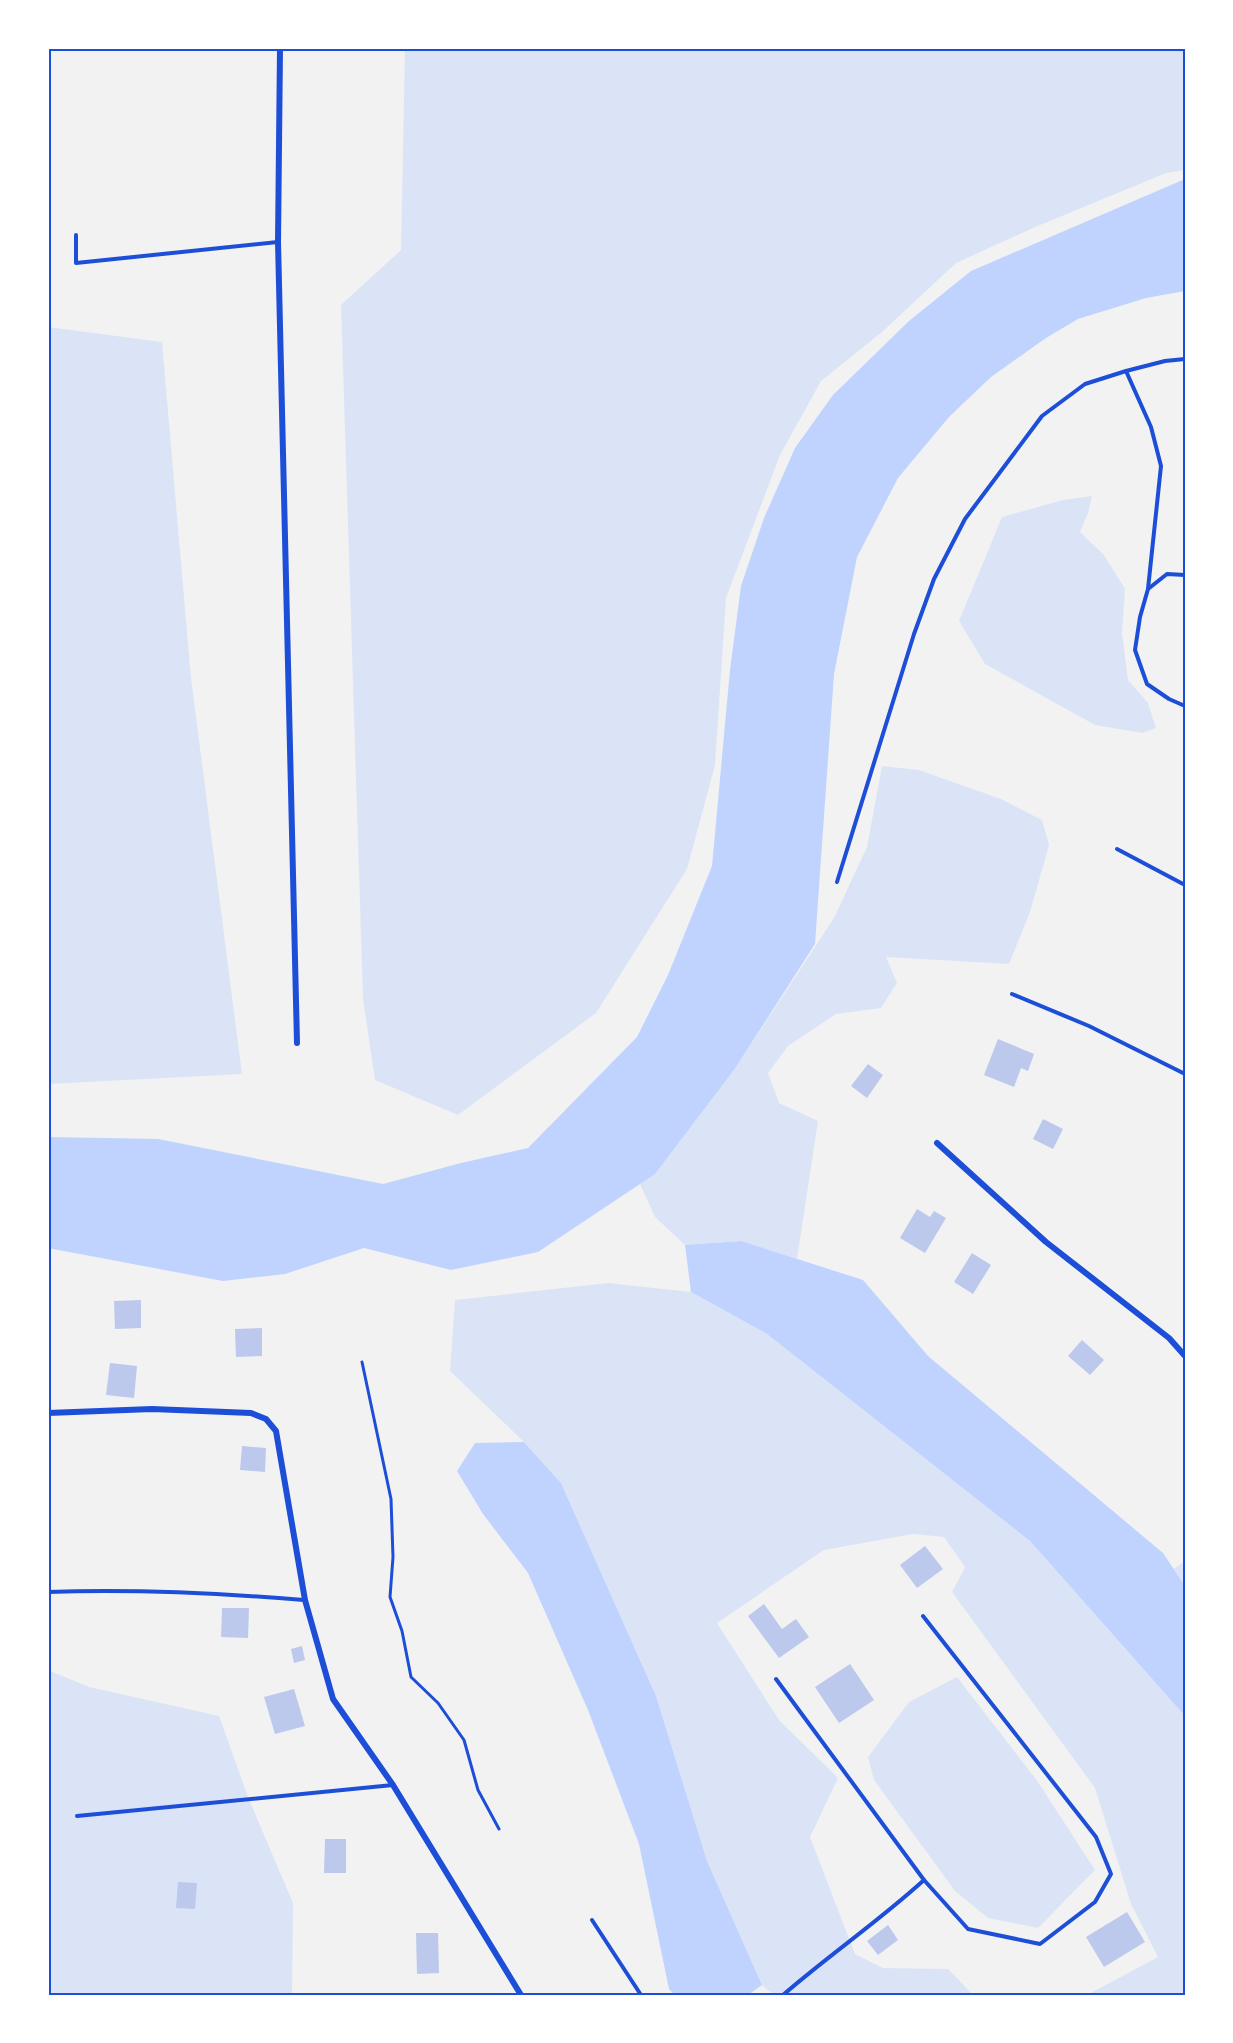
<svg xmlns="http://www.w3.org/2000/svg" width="1233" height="2043" viewBox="0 0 1233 2043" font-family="'Times New Roman',serif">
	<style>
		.green { fill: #dbe4f7 }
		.water { fill: #bfd3fe }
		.building { fill: #bdc9ec }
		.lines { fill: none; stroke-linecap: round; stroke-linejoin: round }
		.path { stroke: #1d4ed8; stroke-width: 3 }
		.service { stroke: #1d4ed8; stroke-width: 4 }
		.minor { stroke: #1d4ed8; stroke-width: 6 }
		.neatline { fill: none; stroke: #1d4ed8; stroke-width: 2 }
	</style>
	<rect width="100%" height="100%" fill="#f2f2f2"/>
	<!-- green -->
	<g class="green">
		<polygon points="405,48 1185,48 1185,170 1166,173 1033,228 956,263 882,332 821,381 780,455 726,598 715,765 687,869 596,1013 458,1115 375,1080 363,999 341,305 401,250"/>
		<polygon points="48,327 162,342 191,678 242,1074 48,1084"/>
		<polygon points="1092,496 1088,513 1080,532 1104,555 1125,589 1122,633 1128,680 1148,703 1156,728 1142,733 1095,725 985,664 959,621 1002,517 1063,500"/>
		<polygon points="882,766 919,770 1001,799 1042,820 1049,845 1030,912 1009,964 886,957 897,983 881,1008 836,1014 788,1046 768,1073 779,1103 818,1121 797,1259 741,1241 685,1245 655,1217 640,1184 736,1067 834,918 867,847"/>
		<polygon points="608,1283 691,1292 767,1334 1030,1541 1185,1716 1185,1995 1087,1995 1158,1957 1131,1904 1095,1788 952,1592 965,1567 944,1537 913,1534 824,1550 717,1623 779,1720 838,1778 810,1837 855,1954 883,1968 948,1969 973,1995 774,1995 762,1985 707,1861 656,1696 561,1483 524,1442 450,1371 455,1300"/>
		<polygon points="1185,1561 1185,1586 1174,1569"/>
		<polygon points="48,1670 89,1687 219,1716 248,1797 293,1903 292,1995 48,1995"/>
		<polygon points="957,1677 1038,1782 1095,1870 1038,1928 988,1918 955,1891 874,1780 868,1757 909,1702"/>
	</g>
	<!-- water -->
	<g class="water">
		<polygon points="1185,179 1185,291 1146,298 1078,319 1046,338 991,377 949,417 898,478 857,557 834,674 815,944 736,1067 655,1174 538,1252 451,1270 364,1248 285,1274 223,1281 48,1248 48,1137 158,1139 383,1184 461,1163 528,1148 637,1037 668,975 712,866 730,670 741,586 764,518 795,448 833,395 909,321 971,271"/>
		<polygon points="741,1241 863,1280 928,1356 1163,1553 1185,1586 1185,1716 1030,1541 767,1334 691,1292 685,1245"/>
		<polygon points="524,1442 561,1483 656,1696 707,1861 762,1985 748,1995 675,1995 669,1989 639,1844 588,1710 528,1573 483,1514 457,1471 475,1443"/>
	</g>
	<!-- building -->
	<g class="building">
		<polygon points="998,1039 1034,1054 1028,1071 1021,1068 1014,1087 984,1075"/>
		<polygon points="868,1064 883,1075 867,1098 851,1086"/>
		<polygon points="1043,1119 1063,1129 1053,1149 1033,1139"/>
		<polygon points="917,1209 930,1217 934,1211 946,1218 925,1253 900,1238"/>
		<polygon points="972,1253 991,1265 973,1294 954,1282"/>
		<polygon points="141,1300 141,1328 115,1329 114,1301"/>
		<polygon points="262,1328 262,1356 236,1357 235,1329"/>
		<polygon points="1082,1340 1104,1360 1090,1375 1068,1356"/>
		<polygon points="110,1363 137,1366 134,1398 106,1395"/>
		<polygon points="242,1446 266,1448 265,1472 240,1470"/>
		<polygon points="925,1546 943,1569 917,1588 900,1565"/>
		<polygon points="764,1604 782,1629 796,1619 809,1637 779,1658 748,1616"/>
		<polygon points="222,1608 249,1608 248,1638 221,1637"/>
		<polygon points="302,1646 305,1660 294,1663 291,1649"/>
		<polygon points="850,1664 874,1700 839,1723 815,1687"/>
		<polygon points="294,1689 305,1726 275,1734 264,1697"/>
		<polygon points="325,1839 346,1839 346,1873 324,1873"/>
		<polygon points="178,1882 197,1883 195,1909 176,1908"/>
		<polygon points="1127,1912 1145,1942 1104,1967 1086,1937"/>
		<polygon points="888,1925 898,1940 878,1955 867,1941"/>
		<polygon points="416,1933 438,1933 439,1973 417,1974"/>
	</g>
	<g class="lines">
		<!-- path -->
		<polyline class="path" points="362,1362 391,1499 393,1557 390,1597 402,1631 411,1677 438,1703 464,1740 478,1790 499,1829"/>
		<!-- service -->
		<g class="service">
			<polyline points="76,235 76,263 278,242"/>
			<polyline points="1126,371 1151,427 1161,466 1148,589"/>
			<polyline points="1185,575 1167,574 1148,589 1140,617 1135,650 1147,684 1169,699 1185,706"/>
			<polyline points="1117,849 1185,885"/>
			<polyline points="837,882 914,634 934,579 965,519 1042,416 1085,384 1126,371 1165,361 1185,359"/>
			<polyline points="1012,994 1089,1026 1185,1074"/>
			<path d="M48 1592C134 1589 219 1593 304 1600"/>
			<polyline points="923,1616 1096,1837 1111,1874 1095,1902 1040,1944 968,1929 924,1880"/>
			<path d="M776 1679 924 1880C879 1921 829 1955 783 1995"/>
			<polyline points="77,1816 393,1785"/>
			<polyline points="592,1920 641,1995"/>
		</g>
		<!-- minor -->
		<g class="minor">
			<polyline points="280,48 278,242 297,1043"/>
			<polyline points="937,1143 1046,1242 1169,1338 1185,1356"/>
			<polyline points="48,1413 152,1409 251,1413 266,1419 276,1431 305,1600 333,1699 393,1785 521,1995"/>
		</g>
	</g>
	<!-- border -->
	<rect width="1233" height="2043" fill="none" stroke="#ffffff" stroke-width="99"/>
	<rect x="50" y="50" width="1134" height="1944" class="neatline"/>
</svg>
